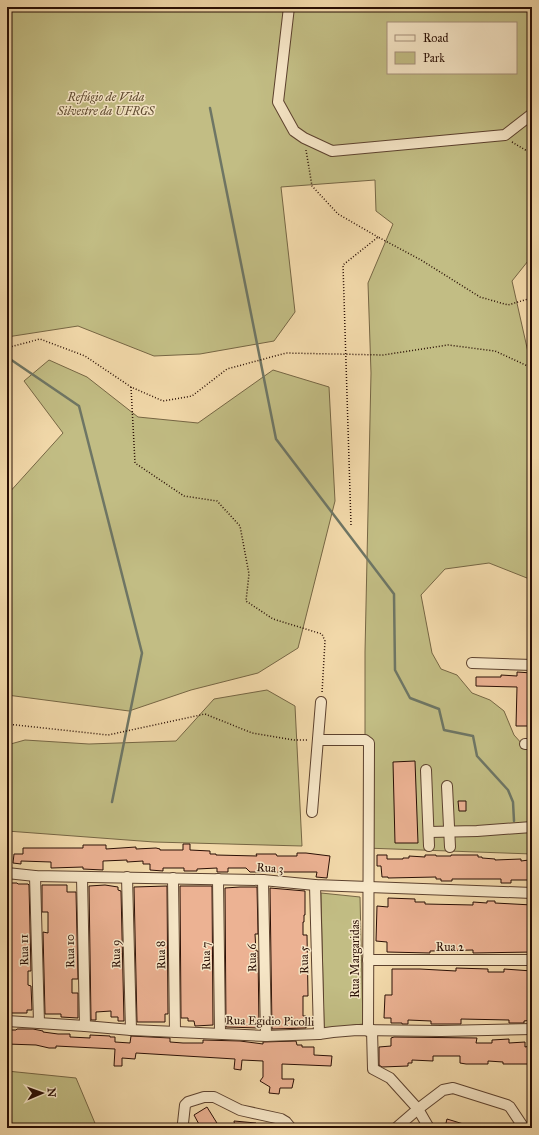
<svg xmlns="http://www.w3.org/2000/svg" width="539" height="1135" viewBox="0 0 539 1135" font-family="'IM FELL Great Primer',serif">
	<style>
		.green { fill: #c2bd84; stroke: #766644; fill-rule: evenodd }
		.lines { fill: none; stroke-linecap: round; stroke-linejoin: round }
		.stream { stroke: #6e7665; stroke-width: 2.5 }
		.building { fill: #ecb293; stroke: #290e04 }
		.minor-casing { stroke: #5c412e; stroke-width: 12 }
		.path { stroke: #290e04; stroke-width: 1.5; stroke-dasharray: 1 2; stroke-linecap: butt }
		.minor { stroke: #f7e7c8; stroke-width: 10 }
		.labels { text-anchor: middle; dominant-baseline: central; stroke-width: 3; stroke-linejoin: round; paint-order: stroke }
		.park-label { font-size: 12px; font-style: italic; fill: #5f4b31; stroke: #f7e7c8 }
		.street-label { font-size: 12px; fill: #290e04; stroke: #f7e7c8 }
	</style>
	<rect width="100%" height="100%" fill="#f3daab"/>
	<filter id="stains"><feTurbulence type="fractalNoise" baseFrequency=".005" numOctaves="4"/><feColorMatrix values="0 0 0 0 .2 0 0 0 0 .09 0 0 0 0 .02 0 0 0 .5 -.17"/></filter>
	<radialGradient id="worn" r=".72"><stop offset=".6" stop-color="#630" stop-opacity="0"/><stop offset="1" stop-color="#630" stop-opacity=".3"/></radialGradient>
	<!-- green -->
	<g class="green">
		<path d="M7 7H532V256L512 281 532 370V580L489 563 445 569 421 595 432 653 441 669 457 675 472 693 490 700 504 711 514 735 532 755V854L365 848V652L371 373 368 283 393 224 376 211 375 180 281 187 295 312 274 341 200 354 154 356 78 326 7 337ZM388 23H516V73H388Z"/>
		<polygon points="49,360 87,377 138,417 198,423 273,370 329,387 335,501 298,648 258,673 191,690 129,711 7,695 7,495 63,433 24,381"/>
		<polygon points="267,690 295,706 302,846 154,842 7,831 7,745 25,740 89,744 176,741 214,699"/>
		<polygon points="321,893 360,897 363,1024 324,1029"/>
		<polygon points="7,1071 76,1078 97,1128 7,1128"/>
	</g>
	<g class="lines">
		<!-- stream -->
		<g class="stream">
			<polyline points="210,108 276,439 394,594 395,670 410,698 439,709 444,730 473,736 477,756 508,790 513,802 514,821"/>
			<polyline points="7,357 79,406 142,653 112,802"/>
		</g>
	</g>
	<!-- building -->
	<g class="building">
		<polygon points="517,672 532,673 532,726 516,726 517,687 476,686 476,677 501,677 501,675 517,676"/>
		<polygon points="415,761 418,843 395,843 393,762"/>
		<polygon points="458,801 466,801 466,811 459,811"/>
		<polygon points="183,844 190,844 190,850 210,851 210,854 216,854 216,855 257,856 256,854 276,854 277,856 297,856 297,853 306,853 330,856 327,878 316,877 317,872 250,872 246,868 228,868 228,872 217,872 217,868 197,869 197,871 184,871 184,868 163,868 163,871 150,870 150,864 143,864 143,861 127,862 127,860 103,861 103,870 83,869 83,867 51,868 51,862 21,861 21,864 13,863 14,854 23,854 23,848 83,848 83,845 106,845 106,849 136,847 136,849 156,848 160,849 160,850 183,850"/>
		<polygon points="377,855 387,855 387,859 403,859 403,858 409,858 409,856 425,857 425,855 436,855 436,856 451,856 451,855 478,855 478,857 482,857 482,858 495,859 495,860 521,859 521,861 529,860 529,864 532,864 532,877 530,877 530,880 511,880 511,883 501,883 501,879 452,879 452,881 441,881 441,879 436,879 436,877 388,878 388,877 382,877 381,866 377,866"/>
		<polygon points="7,883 17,883 18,884 28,884 29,885 31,971 28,971 28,985 31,986 32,1010 27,1010 27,1013 7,1013"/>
		<polygon points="42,885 67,885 67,892 76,892 78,979 72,979 72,993 78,993 78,1018 61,1017 61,1014 45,1014 43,932 48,933 48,912 42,912"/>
		<polygon points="105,885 118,887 118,890 121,891 124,1021 118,1021 118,1017 111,1017 111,1011 96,1012 96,1020 91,1020 89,886"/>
		<polygon points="167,886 168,1014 165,1014 165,1022 137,1022 134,887"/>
		<polygon points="180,886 212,886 213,1025 195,1026 194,1021 188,1021 188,1018 181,1018"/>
		<polygon points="240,887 257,887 258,934 255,934 256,951 258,951 259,1028 226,1027 225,888"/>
		<polygon points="270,888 305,891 305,915 304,915 304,922 303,922 303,935 307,935 308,996 303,996 303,1016 306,1016 306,1028 272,1029"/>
		<polygon points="388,898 415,899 415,902 425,902 425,904 473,905 473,902 487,903 487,901 495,901 495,903 532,905 532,952 473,953 473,950 430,951 430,953 387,952 387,942 376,941 377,906 388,907"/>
		<polygon points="456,968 488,969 488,972 504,972 504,969 532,971 532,1020 524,1021 524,1023 509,1023 509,1020 461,1019 461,1024 431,1024 431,1021 408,1020 408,1024 402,1024 402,1023 391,1023 391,1018 384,1018 385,995 392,995 392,969 420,969 456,971"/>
		<polygon points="17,1029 33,1029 43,1031 43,1032 58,1034 70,1034 70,1037 90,1038 90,1035 110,1036 110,1037 115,1037 115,1042 130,1043 131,1036 170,1038 170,1042 183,1043 203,1043 203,1040 240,1041 263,1044 263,1042 296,1041 297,1045 302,1045 302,1047 314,1047 314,1055 332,1056 331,1066 282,1064 282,1079 294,1079 292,1088 280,1088 279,1094 269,1093 270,1087 260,1081 263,1077 263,1061 242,1060 241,1070 234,1069 235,1059 136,1053 135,1059 122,1058 122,1066 114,1066 115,1049 56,1046 56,1048 49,1048 36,1045 7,1044 7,1032 10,1033 11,1030 16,1030"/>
		<polygon points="394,1037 477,1038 476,1043 492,1043 492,1040 509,1039 509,1043 525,1042 525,1047 530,1046 530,1064 503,1064 503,1062 488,1061 488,1064 466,1064 460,1063 460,1056 433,1056 433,1061 412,1060 412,1063 408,1063 408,1066 382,1067 379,1065 379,1047 391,1046 391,1038"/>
		<polygon points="207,1107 220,1128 201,1128 194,1115"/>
		<polygon points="447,1119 470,1126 470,1128 445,1127"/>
		<polygon points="234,1121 256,1123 256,1128 235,1128"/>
	</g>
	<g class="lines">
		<!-- minor casing -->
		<g class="minor-casing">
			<g id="minor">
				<polyline points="289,7 278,102 294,131 304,138 332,151 505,135 532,114"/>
				<polyline points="472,663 532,665"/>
				<polyline points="318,740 365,740 369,743 368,1031"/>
				<polyline points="525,744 532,744"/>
				<polyline points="426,770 429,846"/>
				<polyline points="447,786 450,847"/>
				<polyline points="312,812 321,702"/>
				<polyline points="429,832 477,831 532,827"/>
				<polyline points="7,873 35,876 263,880 315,885 532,893"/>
				<polyline points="35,876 39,1023"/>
				<polyline points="82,877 85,1026"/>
				<polyline points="127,877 131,1030"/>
				<polyline points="173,878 175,1032"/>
				<polyline points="218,879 220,1033"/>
				<polyline points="263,880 266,1036"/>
				<polyline points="315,885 319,1034"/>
				<polyline points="368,960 532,960"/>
				<polyline points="7,1021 85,1026 131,1030 266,1036 319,1034 333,1032 357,1030 441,1031 532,1029"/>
				<polyline points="372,1030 373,1069 390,1078 418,1109 429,1128"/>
				<polyline points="184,1128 183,1123 185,1105 188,1102 204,1097 214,1097 240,1110 281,1119 286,1122 291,1128"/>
				<polyline points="396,1128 418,1109 443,1090 453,1088 507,1105 510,1107 524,1128"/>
			</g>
		</g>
		<!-- path -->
		<g class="path">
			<polyline points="512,142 532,154"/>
			<polyline points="306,150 312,186 338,214 378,237"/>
			<polyline points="532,286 528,299 532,313"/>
			<polyline points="7,350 10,347 40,339 85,356 131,387 163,401 192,396 227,369 286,353 383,355 448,345 495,351 532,368"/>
			<polyline points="131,387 135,463 184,496 217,501 240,526 249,574 246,601 273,619 322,634 325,641 322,693"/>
			<polyline points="351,525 343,265 378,237 421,260 480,297 508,305 528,299"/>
			<polyline points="7,724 108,735 205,714 252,733 294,740 308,740"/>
		</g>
		<!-- minor -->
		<use href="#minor" class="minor"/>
	</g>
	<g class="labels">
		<!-- park labels -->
		<g class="park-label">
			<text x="106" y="97">Refúgio de Vida<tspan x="106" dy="14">Silvestre da UFRGS</tspan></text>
		</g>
		<!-- street labels -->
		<g class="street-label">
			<text transform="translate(270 868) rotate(4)">Rua 3</text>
			<text x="450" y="947">Rua 2</text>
			<text transform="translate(24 950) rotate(-91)">Rua 11</text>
			<text transform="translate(70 951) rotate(-91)">Rua 10</text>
			<text transform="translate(116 954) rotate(-91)">Rua 9</text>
			<text transform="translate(161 955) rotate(-91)">Rua 8</text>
			<text transform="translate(206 956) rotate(-91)">Rua 7</text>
			<text transform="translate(252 958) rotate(-91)">Rua 6</text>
			<text transform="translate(355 959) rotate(-90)">Rua Margaridas</text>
			<text transform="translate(304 960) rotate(-91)">Rua 5</text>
			<text transform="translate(270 1021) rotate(1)">Rua Egidio Picolli</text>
		</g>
	</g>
	<!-- margin -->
	<rect width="539" height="1135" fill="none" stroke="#f3daab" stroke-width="24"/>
	<rect x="8" y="8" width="523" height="1119" fill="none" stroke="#290e04" stroke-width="2"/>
	<rect x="12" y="12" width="515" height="1111" fill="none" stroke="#290e04"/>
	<!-- legend -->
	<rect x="387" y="22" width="130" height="52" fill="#f7e7c8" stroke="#a5907a"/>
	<rect x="395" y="35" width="20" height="6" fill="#f7e7c8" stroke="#a5907a"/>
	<text x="423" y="42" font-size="12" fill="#290e04">Road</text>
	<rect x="395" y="52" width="20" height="12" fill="#c2bd84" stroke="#a5907a"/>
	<text x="423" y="62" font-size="12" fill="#290e04">Park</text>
	<!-- north arrow -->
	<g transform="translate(42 1093) rotate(88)" stroke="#f7e7c8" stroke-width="3" paint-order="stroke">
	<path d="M0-3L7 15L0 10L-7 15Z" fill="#290e04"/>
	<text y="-6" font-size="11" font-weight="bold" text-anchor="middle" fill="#290e04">N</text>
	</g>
	<rect width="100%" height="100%" filter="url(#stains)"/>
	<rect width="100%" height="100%" fill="url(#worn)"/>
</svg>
